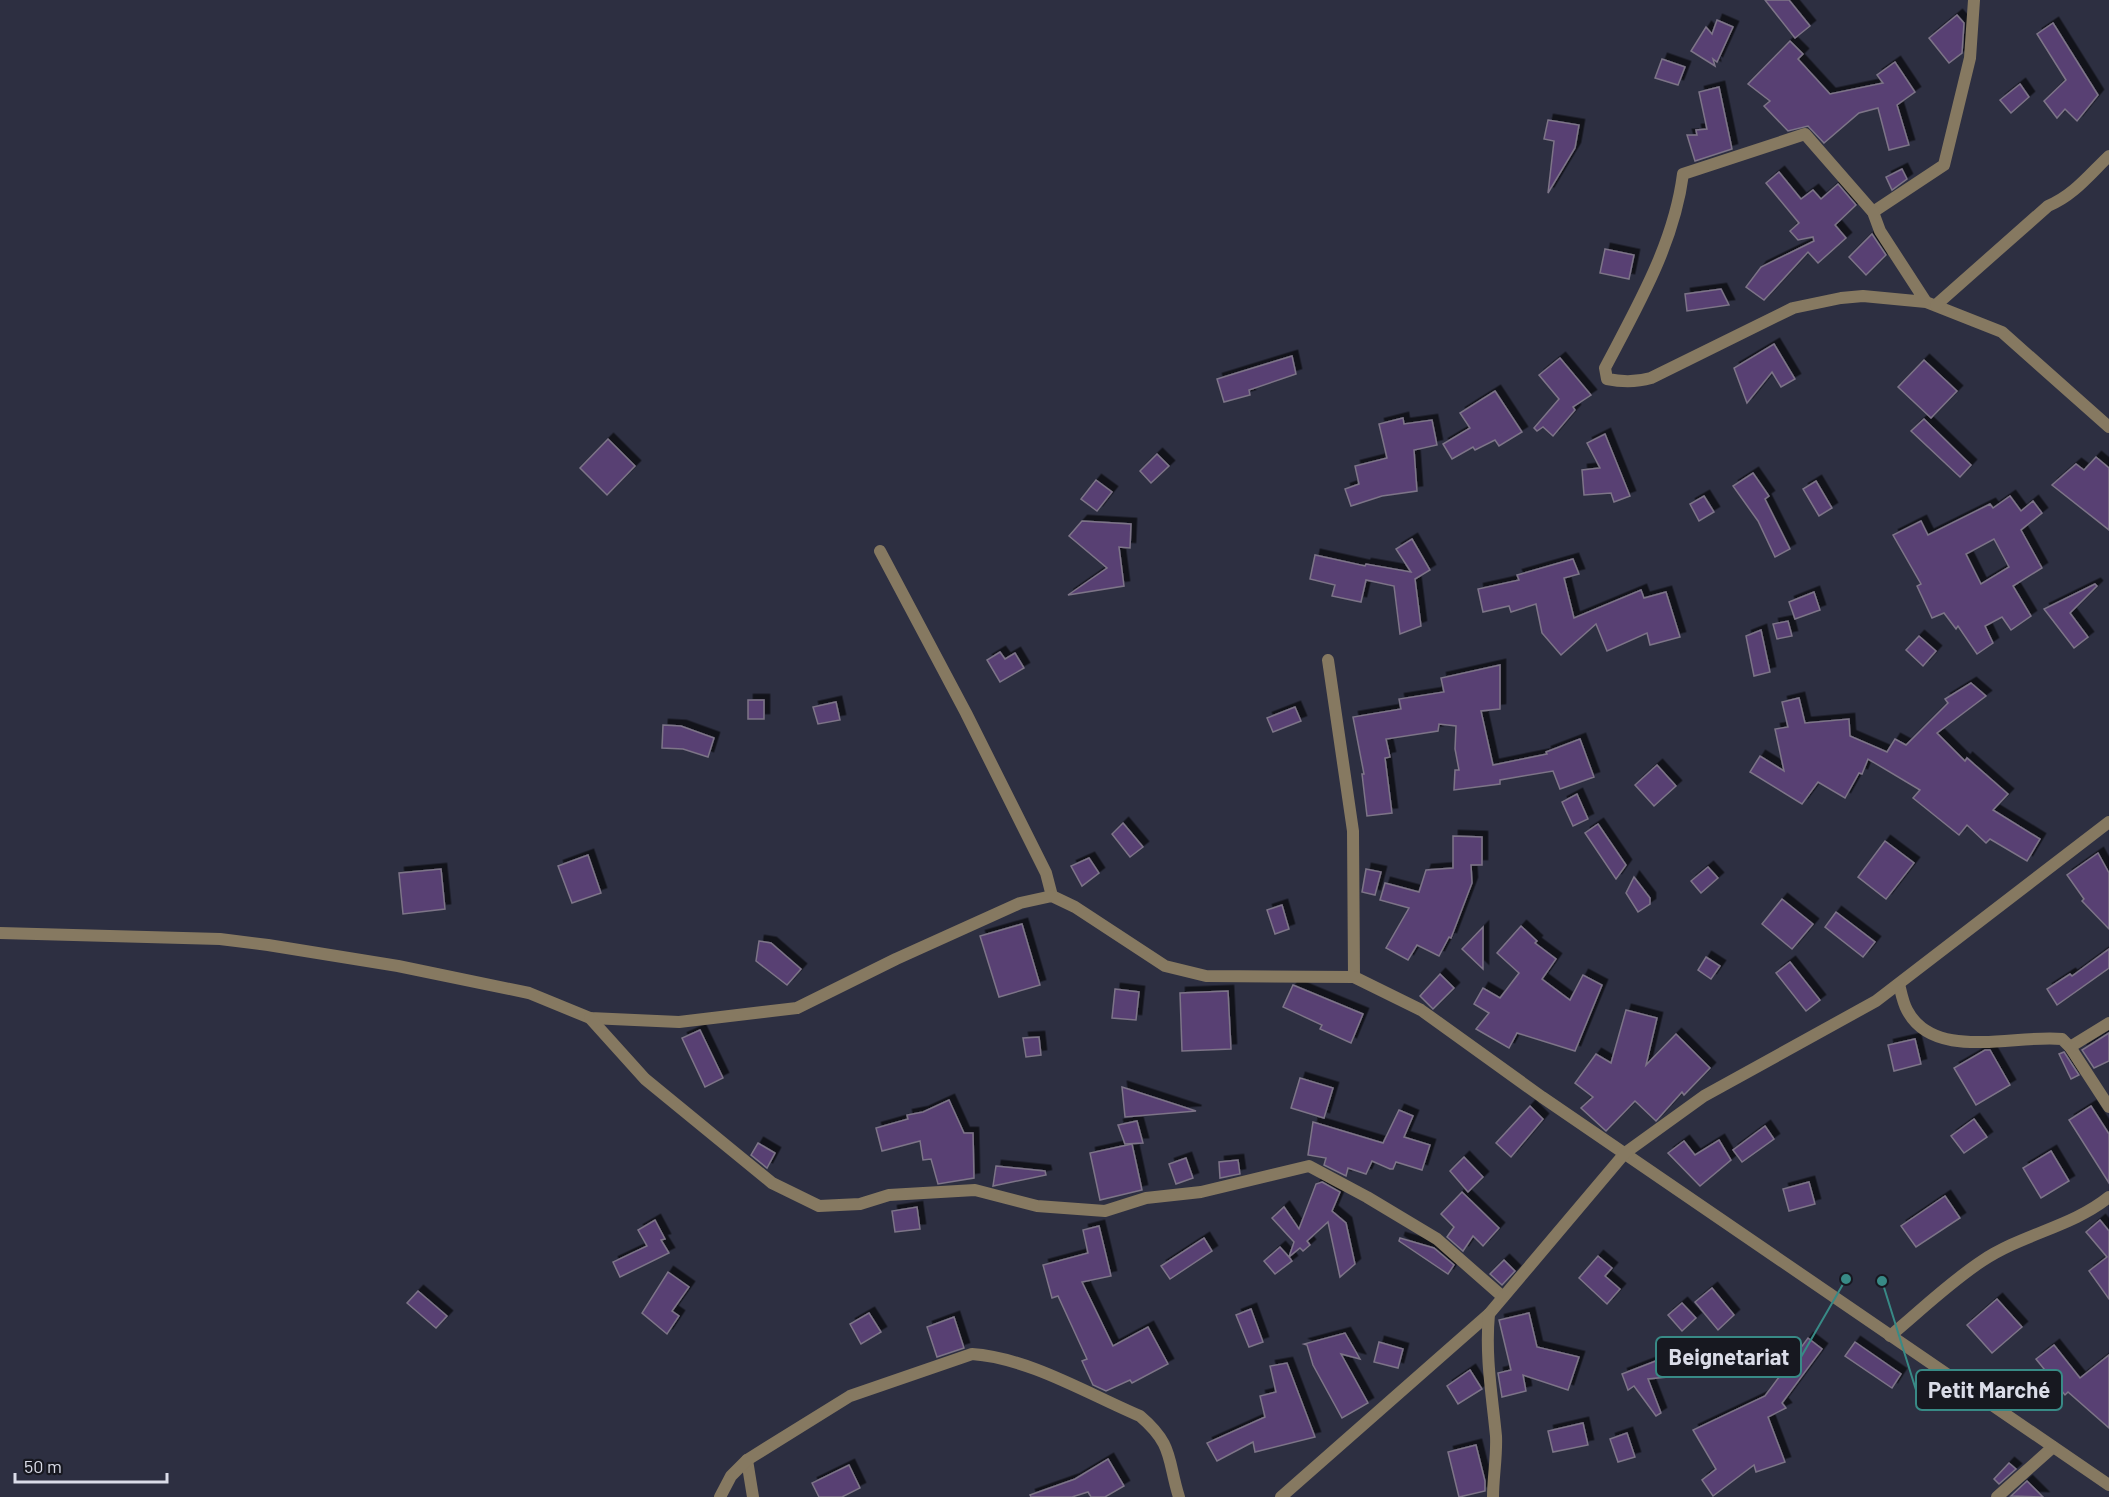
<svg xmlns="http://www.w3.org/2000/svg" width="2109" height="1497" viewBox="0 0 2109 1497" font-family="Barlow,sans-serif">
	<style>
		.building { fill: #594173; stroke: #7d7488; stroke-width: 1.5; fill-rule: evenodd; filter: url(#shadow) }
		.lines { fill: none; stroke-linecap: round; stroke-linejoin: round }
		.minor { stroke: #867961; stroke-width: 12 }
		.leader { fill: none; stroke: #388a86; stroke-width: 2 }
		.callout-dot { fill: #388a86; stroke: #171820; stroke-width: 2 }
		.callout { fill: #171820; stroke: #388a86; stroke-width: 2 }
		.callout-label { font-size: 22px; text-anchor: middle; font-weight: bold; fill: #dadce8 }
	</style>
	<defs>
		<filter id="shadow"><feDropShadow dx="5.5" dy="-5.5" stdDeviation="0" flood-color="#0009"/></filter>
	</defs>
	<rect width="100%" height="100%" fill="#2d2f41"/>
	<!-- building -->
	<g class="building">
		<polygon points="1765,0 1789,0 1810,26 1795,38"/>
		<polygon points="1957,15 1964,23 1962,53 1949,63 1929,38"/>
		<polygon points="1717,20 1733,27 1717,62 1713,59 1715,66 1691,51 1706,27 1712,34"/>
		<polygon points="2053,23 2098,95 2077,121 2065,109 2057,118 2044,101 2066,80 2037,34"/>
		<polygon points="1790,41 1803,54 1798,59 1830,94 1883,83 1877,75 1895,62 1915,92 1897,105 1909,145 1889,150 1878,108 1859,113 1824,143 1808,126 1788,131 1764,106 1770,101 1748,84"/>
		<polygon points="1662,59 1685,67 1678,85 1655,78"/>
		<polygon points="2020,84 2029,97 2011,113 2000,100"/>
		<polygon points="1719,87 1732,149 1695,161 1687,135 1697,135 1696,130 1707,129 1699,92"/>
		<polygon points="1548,120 1579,125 1575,148 1548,193 1554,141 1544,139"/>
		<polygon points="1902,169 1907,179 1892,190 1886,177"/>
		<polygon points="1779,172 1801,199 1813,190 1821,199 1838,184 1856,205 1835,225 1846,238 1818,263 1808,252 1764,300 1746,287 1761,267 1814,241 1813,237 1798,240 1790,231 1799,223 1766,183"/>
		<polygon points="1872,234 1886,255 1866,275 1849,257"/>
		<polygon points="1605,249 1634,255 1629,279 1600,273"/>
		<polygon points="1721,289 1729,305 1687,311 1685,294"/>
		<polygon points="1774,344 1795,379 1781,387 1772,372 1747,403 1734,368"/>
		<polygon points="1292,356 1296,374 1249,390 1250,395 1224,402 1217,379"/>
		<polygon points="1560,358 1591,395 1573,407 1575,410 1553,436 1543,427 1537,431 1534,428 1559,399 1539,375"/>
		<polygon points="1924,360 1957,391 1931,418 1898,387"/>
		<polygon points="1495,391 1522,432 1499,446 1495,440 1475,450 1473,447 1452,459 1443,444 1470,428 1460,413"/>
		<polygon points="1403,418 1404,424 1432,420 1437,445 1414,450 1417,491 1382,496 1351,506 1345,489 1359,484 1355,466 1387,458 1379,424"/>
		<polygon points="1924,419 1971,465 1960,477 1911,431"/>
		<polygon points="1605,434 1630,496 1614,502 1611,493 1584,495 1582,470 1600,468 1587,443"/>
		<polygon points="608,439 635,466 607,495 580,468"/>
		<polygon points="1157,454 1169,466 1151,483 1140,471"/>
		<polygon points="2096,457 2109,468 2109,530 2052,485 2076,464 2084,470"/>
		<polygon points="1753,473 1769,496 1765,499 1790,549 1775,557 1758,521 1733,486"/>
		<polygon points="1096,480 1112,492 1097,511 1081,499"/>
		<polygon points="1816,481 1832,508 1819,516 1803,489"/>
		<polygon points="1704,496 1714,512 1699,521 1690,504"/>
		<path d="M2010 496 2021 511 2033 501 2042 513 2021 530 2042 568 2013 586 2031 616 2011 630 2002 617 1985 626 1993 643 1977 654 1958 626 1956 629 1944 613 1932 618 1917 586 1921 584 1893 535 1921 521 1928 535 1990 504 1993 508ZM1994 539 2009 567 1981 584 1966 554Z"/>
		<polygon points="1082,521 1131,524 1130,548 1119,547 1124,586 1068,595 1107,568 1069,536"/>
		<polygon points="1412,539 1430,570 1415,579 1421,626 1400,634 1394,586 1366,580 1361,602 1332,596 1335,585 1310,579 1315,555 1365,566 1366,564 1411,572 1396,549"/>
		<polygon points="1573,559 1579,574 1564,578 1574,618 1641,590 1644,598 1666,592 1680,637 1650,645 1647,633 1607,651 1596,624 1561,655 1542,633 1536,604 1511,612 1509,606 1483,612 1478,589 1519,580 1517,575"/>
		<polygon points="2095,584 2097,586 2070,613 2088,637 2074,648 2044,609"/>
		<polygon points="1814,592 1820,610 1795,619 1789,602"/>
		<polygon points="1788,621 1792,636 1777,639 1773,624"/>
		<polygon points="1761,630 1770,672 1754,676 1746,636"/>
		<polygon points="1919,636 1936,651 1923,666 1906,650"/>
		<polygon points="1000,652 1005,659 1015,653 1024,668 1000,682 987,660"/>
		<polygon points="1500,665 1500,709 1481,711 1493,765 1547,754 1546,752 1580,739 1594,777 1560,789 1553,771 1500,780 1500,784 1454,790 1455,770 1459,770 1455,749 1456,726 1439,724 1438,731 1386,739 1390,757 1385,758 1392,813 1367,816 1362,774 1364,774 1353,717 1401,709 1399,699 1444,692 1441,678"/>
		<polygon points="1971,683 1986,696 1937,733 1965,761 1967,758 2008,794 1993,810 2040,839 2027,861 1990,839 1986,843 1967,825 1959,835 1913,798 1920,790 1868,759 1862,774 1859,773 1845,798 1818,782 1802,804 1750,772 1760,756 1784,771 1775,729 1788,727 1782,702 1799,698 1805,723 1849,719 1850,736 1887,752 1895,739 1906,745 1948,703 1945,699"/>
		<rect x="748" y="700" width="16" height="19"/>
		<polygon points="836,702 840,720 818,724 813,707"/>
		<polygon points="1295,707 1301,721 1273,732 1267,718"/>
		<polygon points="663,725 681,726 714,738 708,757 683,749 662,748"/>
		<polygon points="1657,765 1676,786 1654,806 1635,785"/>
		<polygon points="1577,794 1588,819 1573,826 1562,802"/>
		<polygon points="1123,823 1143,847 1130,857 1112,834"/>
		<polygon points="1598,824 1626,865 1616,879 1585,833"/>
		<polygon points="1453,836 1482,837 1482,865 1471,865 1472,883 1451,938 1449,937 1439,956 1417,945 1408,960 1386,948 1409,908 1380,900 1385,883 1419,892 1426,870 1453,868"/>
		<polygon points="1885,841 1914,863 1886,899 1858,877"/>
		<polygon points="2098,853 2109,873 2109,929 2082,901 2084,899 2067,875"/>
		<polygon points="588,855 601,893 572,903 558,866"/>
		<polygon points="1089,858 1099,873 1082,886 1071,866"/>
		<polygon points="1708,867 1718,878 1701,893 1691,881"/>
		<polygon points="441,869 445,909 403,914 399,873"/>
		<polygon points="1366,869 1381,872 1375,895 1362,892"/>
		<polygon points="1634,877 1650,898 1650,904 1638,912 1626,893"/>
		<polygon points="1782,899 1813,924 1792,949 1762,924"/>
		<polygon points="1282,905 1289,929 1275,934 1267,910"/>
		<polygon points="1836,912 1875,942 1863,957 1825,927"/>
		<polygon points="1022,924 1040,985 999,997 980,936"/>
		<polygon points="1521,926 1537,941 1535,943 1556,959 1542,979 1570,1000 1583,975 1602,985 1575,1051 1517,1033 1509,1048 1476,1029 1489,1013 1474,1004 1483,988 1500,998 1519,973 1497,953"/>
		<polygon points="1483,927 1483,969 1462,949"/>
		<polygon points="759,941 771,943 801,969 787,985 756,961"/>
		<polygon points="2109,949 2109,968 2057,1005 2047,989 2070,974 2072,976"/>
		<polygon points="1706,957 1720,966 1711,979 1698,970"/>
		<polygon points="1790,962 1820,1000 1806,1011 1776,973"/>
		<polygon points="1440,974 1454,988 1433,1009 1420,996"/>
		<polygon points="1293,985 1363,1014 1351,1043 1320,1029 1322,1025 1283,1007"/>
		<polygon points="1115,989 1139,992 1136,1020 1112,1018"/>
		<polygon points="1228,991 1231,1049 1182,1051 1180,993"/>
		<polygon points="1626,1010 1657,1018 1646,1065 1676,1034 1710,1068 1684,1095 1682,1092 1656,1121 1635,1101 1606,1131 1581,1108 1593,1097 1575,1083 1596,1054 1611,1063"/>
		<polygon points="700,1030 723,1078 705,1087 682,1038"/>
		<polygon points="2109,1033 2109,1061 2094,1068 2082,1050"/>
		<polygon points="1039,1037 1041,1055 1026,1057 1023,1038"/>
		<polygon points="1915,1039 1921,1064 1894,1071 1888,1045"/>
		<polygon points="1985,1050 1990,1050 2010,1085 1976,1105 1954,1068"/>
		<polygon points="2064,1052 2079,1075 2071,1079 2059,1054"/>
		<polygon points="1300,1078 1333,1088 1324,1118 1291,1108"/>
		<polygon points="1122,1087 1196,1111 1125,1117"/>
		<polygon points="949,1100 964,1133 973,1133 974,1178 938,1184 931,1159 923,1160 920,1141 882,1151 876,1128 908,1119 907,1115 923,1112"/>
		<polygon points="1530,1106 1543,1119 1511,1157 1496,1143"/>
		<polygon points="2091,1106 2109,1134 2109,1183 2069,1120"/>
		<polygon points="1399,1110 1413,1116 1404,1137 1430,1145 1422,1170 1396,1162 1393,1169 1390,1169 1372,1161 1366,1174 1348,1168 1346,1176 1324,1165 1326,1158 1308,1155 1313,1122 1383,1143"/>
		<polygon points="1974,1119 1987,1137 1964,1153 1951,1136"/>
		<polygon points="1137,1121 1143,1143 1125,1144 1118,1125"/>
		<polygon points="1765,1126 1774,1139 1742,1162 1733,1150"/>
		<polygon points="1719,1140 1731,1160 1700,1186 1668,1153 1684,1141 1695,1155"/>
		<polygon points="758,1143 775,1153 767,1168 751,1155"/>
		<polygon points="1132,1144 1142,1190 1100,1200 1090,1153"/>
		<polygon points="2051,1151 2069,1181 2041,1198 2023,1168"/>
		<polygon points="1464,1157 1483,1177 1468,1192 1450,1171"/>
		<polygon points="1186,1158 1193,1178 1176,1184 1169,1164"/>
		<polygon points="1238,1160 1240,1174 1220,1178 1219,1162"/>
		<polygon points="996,1166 1045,1171 1046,1175 993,1186"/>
		<polygon points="1322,1182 1340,1192 1332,1211 1346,1223 1355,1264 1340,1277 1328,1222 1307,1241 1310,1245 1303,1251 1300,1248 1289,1257 1292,1261 1275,1274 1264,1261 1280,1247 1289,1257 1294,1242 1272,1218 1284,1207 1299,1229 1316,1184"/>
		<polygon points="1809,1182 1815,1204 1789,1211 1783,1189"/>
		<polygon points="1462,1192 1499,1228 1483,1246 1473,1236 1463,1251 1447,1237 1454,1227 1441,1214"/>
		<polygon points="1945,1196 1960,1218 1916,1247 1901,1226"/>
		<polygon points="917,1207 920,1229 895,1232 892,1211"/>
		<polygon points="655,1220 665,1239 661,1240 669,1253 620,1277 613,1262 647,1246 638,1230"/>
		<polygon points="2100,1220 2109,1231 2109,1299 2089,1271 2107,1257 2086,1232"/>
		<polygon points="1099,1226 1111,1276 1082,1282 1113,1346 1148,1327 1168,1364 1132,1383 1130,1380 1106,1391 1093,1385 1082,1361 1087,1359 1058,1296 1052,1298 1043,1265 1088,1253 1083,1230"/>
		<polygon points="1204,1238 1212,1251 1170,1279 1161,1266"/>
		<polygon points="1400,1238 1434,1248 1454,1265 1448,1274 1399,1241"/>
		<polygon points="1598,1256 1612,1268 1605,1276 1620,1289 1607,1304 1579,1278"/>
		<polygon points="1504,1260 1515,1271 1502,1285 1490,1274"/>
		<polygon points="668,1272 689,1287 672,1311 679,1316 667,1334 642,1313"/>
		<polygon points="1712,1288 1734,1315 1718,1330 1695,1302"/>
		<polygon points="418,1291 447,1316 436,1328 407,1303"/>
		<polygon points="1997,1299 2022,1327 1992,1353 1967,1325"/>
		<polygon points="1682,1303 1696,1318 1682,1331 1668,1315"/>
		<polygon points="1251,1309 1263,1342 1249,1347 1236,1315"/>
		<polygon points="869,1313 881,1332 861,1344 850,1324"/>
		<polygon points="1529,1313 1537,1347 1579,1357 1568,1390 1523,1375 1526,1391 1502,1397 1498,1373 1511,1370 1499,1320"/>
		<polygon points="954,1317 964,1348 937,1357 927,1327"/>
		<polygon points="1345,1333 1360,1359 1341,1354 1368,1403 1342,1418 1313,1365 1307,1345 1304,1344"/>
		<polygon points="1808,1338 1822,1349 1782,1403 1786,1408 1768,1417 1785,1462 1756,1472 1754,1465 1713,1496 1702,1480 1716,1469 1693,1430 1765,1396"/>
		<polygon points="1379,1342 1403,1349 1398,1368 1374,1362"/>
		<polygon points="1855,1342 1901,1374 1892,1388 1845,1356"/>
		<polygon points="2054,1345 2080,1378 2109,1355 2109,1428 2068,1392 2065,1395 2036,1359"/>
		<polygon points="1666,1357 1673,1370 1668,1377 1648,1379 1661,1413 1656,1416 1634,1386 1628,1390 1622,1374"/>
		<polygon points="1287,1363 1315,1437 1255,1452 1253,1442 1217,1461 1207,1443 1265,1417 1260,1396 1276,1392 1270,1366"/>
		<polygon points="1470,1370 1482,1389 1458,1404 1447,1386"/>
		<polygon points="1583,1423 1588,1445 1553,1452 1548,1431"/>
		<polygon points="1627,1433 1635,1457 1618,1462 1610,1439"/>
		<polygon points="1476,1445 1485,1481 1485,1491 1459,1497 1448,1452"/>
		<polygon points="1108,1459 1124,1486 1105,1497 1091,1497 1088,1492 1072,1497 1031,1497 1030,1495 1075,1479"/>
		<polygon points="2009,1463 2016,1469 1999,1484 1994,1479"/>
		<polygon points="849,1465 860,1488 842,1497 819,1497 812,1483"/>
		<polygon points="2027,1481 2043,1497 2011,1496"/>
	</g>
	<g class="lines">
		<!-- minor -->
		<g class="minor">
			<polyline points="1873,212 1944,165 1970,58 1974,0"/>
			<path d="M1926 302 1880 231 1873 212 1805 134 1683 174C1674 244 1637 307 1605 368L1607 379C1622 382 1637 382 1651 378L1793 308 1841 298 1863 296 1926 302 2002 332 2109 427"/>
			<path d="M1936 305 2048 206C2074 195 2089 175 2109 156"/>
			<polyline points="880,551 966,713 1046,873 1052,896"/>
			<polyline points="1328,660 1353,831 1354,977"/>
			<polyline points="0,933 220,939 268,945 398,966 529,993 590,1018 679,1022 797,1008 896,959 1020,903 1052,896 1075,907 1165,966 1206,976 1354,977 1421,1010 1542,1097 2109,1485"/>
			<path d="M1899 984C1901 992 1903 1003 1907 1010 1934 1062 2014 1034 2062 1039L2070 1047 2109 1107"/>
			<polyline points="590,1018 645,1079 772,1183 819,1206 860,1204 889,1195 975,1190 1037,1206 1105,1211 1146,1198 1201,1192 1309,1166 1367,1197 1437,1239 1503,1297"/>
			<polyline points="2070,1047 2109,1023"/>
			<path d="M1890 1336C1920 1311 1950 1282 1982 1261 2022 1234 2072 1227 2109 1197"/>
			<polyline points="747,1460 753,1497"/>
			<path d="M720 1497 731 1476 747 1460 850 1396 972 1354C1029 1358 1088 1394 1140 1416 1174 1445 1167 1459 1179 1497"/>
			<polyline points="1281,1497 1489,1314"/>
			<path d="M1493 1497C1493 1477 1497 1456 1496 1436 1492 1395 1485 1356 1489 1314L1625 1153 1704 1096 1876 1001 2109 822"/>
			<polyline points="1997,1497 2053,1447"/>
		</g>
	</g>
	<!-- callouts -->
	<path class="leader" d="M1846 1279L1801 1357M1882 1281L1916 1390"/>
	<g class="callout-dot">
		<circle cx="1846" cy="1279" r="6"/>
		<circle cx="1882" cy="1281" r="6"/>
	</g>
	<g class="callout">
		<rect x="1656" y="1337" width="145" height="40" rx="6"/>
		<rect x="1916" y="1370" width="146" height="40" rx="6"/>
	</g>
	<g class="callout-label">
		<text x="1729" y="1365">Beignetariat</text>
		<text x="1989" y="1398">Petit Marché</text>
	</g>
	<!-- scale -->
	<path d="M15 1473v9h152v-9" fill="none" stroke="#dadce8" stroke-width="3"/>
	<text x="24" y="1473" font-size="18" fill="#dadce8" stroke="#171820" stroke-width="4.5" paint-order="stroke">50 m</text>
</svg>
